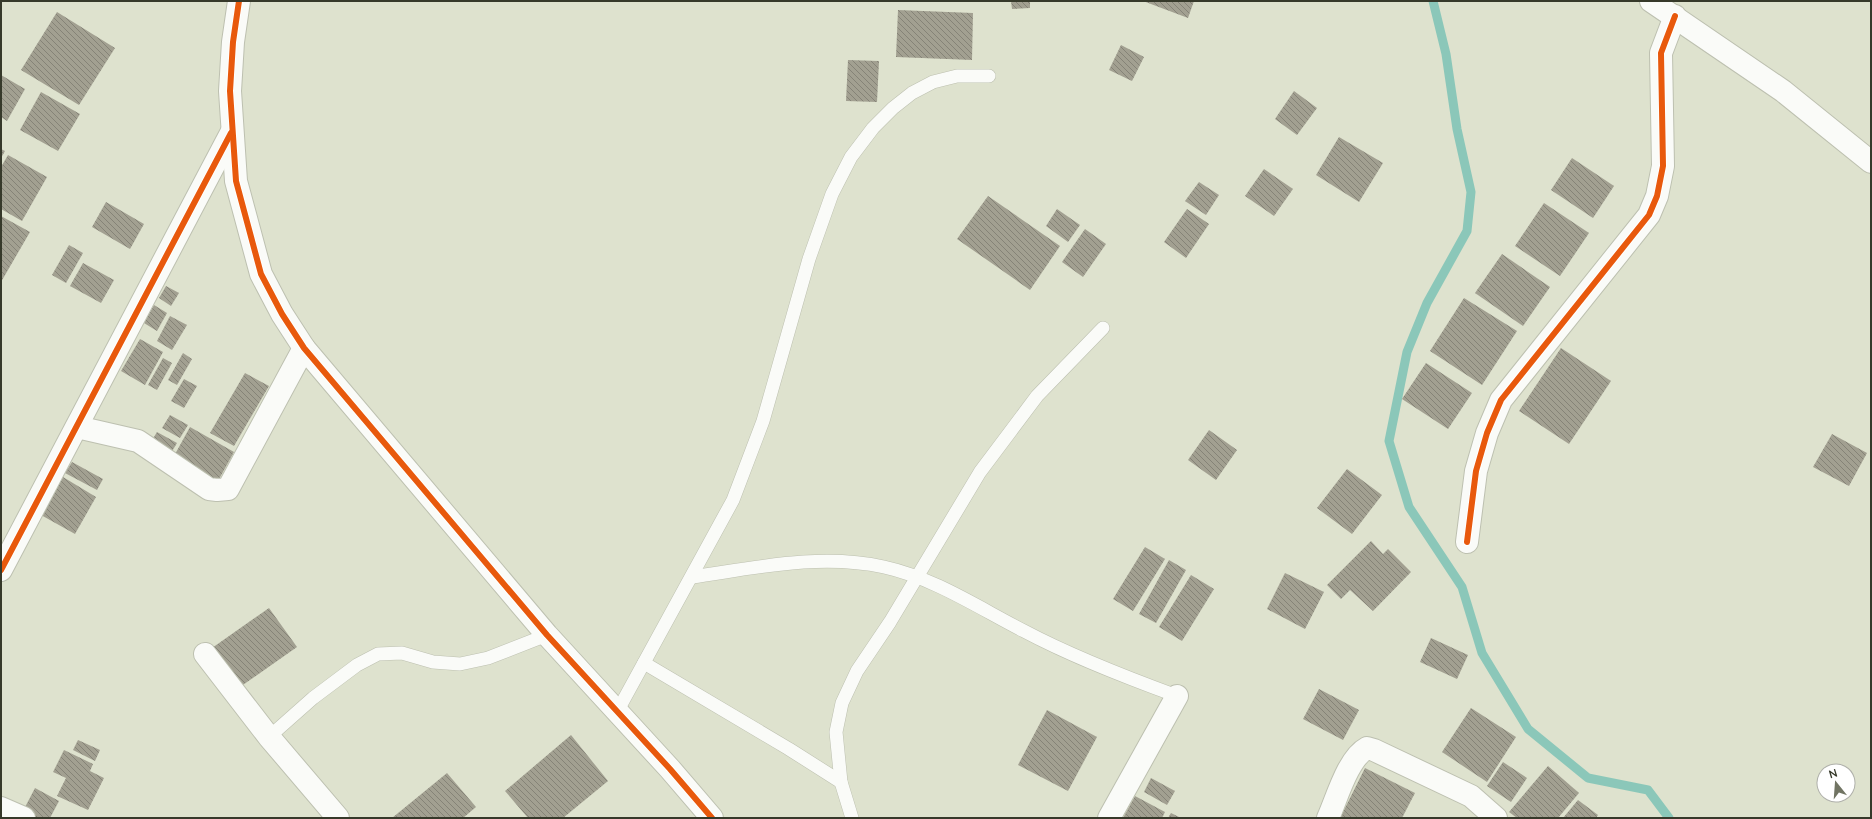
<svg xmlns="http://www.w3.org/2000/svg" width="1872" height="819" viewBox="0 0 1872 819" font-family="'Nunito Sans',sans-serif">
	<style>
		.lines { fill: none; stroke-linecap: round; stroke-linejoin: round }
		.stream { stroke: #8bc7b9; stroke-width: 9 }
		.building { fill: url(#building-back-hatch) }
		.service-casing { stroke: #bdc0b0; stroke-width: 14 }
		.minor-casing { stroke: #bdc0b0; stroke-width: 24 }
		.service { stroke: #fafbf8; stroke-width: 13 }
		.minor { stroke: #fafbf8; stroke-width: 22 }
		.cycleway-casing { stroke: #fff; stroke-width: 8 }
		.cycleway { stroke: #e8590c; stroke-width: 6 }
	</style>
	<defs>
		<pattern id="building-back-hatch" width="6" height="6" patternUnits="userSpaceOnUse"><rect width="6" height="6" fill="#a2a091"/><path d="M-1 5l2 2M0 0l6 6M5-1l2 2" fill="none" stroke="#858377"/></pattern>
	</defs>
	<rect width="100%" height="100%" fill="#dee2ce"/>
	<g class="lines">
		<!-- stream -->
		<polyline class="stream" points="1433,1 1446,54 1457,129 1471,192 1467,231 1427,303 1407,352 1389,441 1409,507 1462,587 1482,653 1528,729 1588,778 1648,790 1669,818"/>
	</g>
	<!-- building -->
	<g class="building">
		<polygon points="1011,1 1030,1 1030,8 1012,9"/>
		<polygon points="1143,1 1194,1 1188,18"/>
		<polygon points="898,10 973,13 972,60 896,57"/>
		<polygon points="57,12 115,48 79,105 21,70"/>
		<polygon points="1121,45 1144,57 1132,81 1109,70"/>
		<polygon points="848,60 879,61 877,102 846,101"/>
		<polygon points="1,75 25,89 7,121 1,117"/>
		<polygon points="1294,91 1317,108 1297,135 1275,119"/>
		<polygon points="41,92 80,114 58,151 20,130"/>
		<polygon points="1339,137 1383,163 1359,202 1316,175"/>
		<polygon points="1,149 5,151 1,158"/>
		<polygon points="8,155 47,177 22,221 1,209 1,167"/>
		<polygon points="1572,158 1614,186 1593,218 1551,190"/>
		<polygon points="1264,169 1293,189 1274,216 1245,196"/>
		<polygon points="1199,182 1219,195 1206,215 1185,201"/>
		<polygon points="988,196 1060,246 1030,290 957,239"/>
		<polygon points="106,202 144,224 130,249 92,227"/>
		<polygon points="1544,203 1589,233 1560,276 1515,246"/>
		<polygon points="1057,209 1080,225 1068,242 1046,226"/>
		<polygon points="1187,209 1209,224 1186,258 1164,242"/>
		<polygon points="1,216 30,232 1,282"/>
		<polygon points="1085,229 1106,244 1083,277 1062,262"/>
		<polygon points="69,245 83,253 66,283 52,275"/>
		<polygon points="1502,254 1550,287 1523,326 1475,293"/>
		<polygon points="83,263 114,280 101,303 70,286"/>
		<polygon points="166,286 179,293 171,306 159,298"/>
		<polygon points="1464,298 1517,331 1482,385 1430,351"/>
		<polygon points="154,305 167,313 157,331 144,323"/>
		<polygon points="170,316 187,325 172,350 157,341"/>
		<polygon points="140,339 163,352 145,385 121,371"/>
		<polygon points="1561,348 1611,381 1569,444 1519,411"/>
		<polygon points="183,353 192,359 177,385 168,380"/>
		<polygon points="163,358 172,363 157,390 148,385"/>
		<polygon points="1426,363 1472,393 1448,429 1402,399"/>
		<polygon points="245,373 269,386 234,446 210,433"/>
		<polygon points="184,379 197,386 184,408 171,401"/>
		<polygon points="170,415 188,425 180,438 162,428"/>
		<polygon points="190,427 234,452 218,481 174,456"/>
		<polygon points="1209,430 1237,450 1216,480 1188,460"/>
		<polygon points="157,432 177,443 171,453 151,442"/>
		<polygon points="1832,434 1867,453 1849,486 1813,467"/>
		<polygon points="72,462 103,479 97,490 65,473"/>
		<polygon points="1347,469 1382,495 1352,534 1317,508"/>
		<polygon points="63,477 96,497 75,534 41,515"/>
		<polygon points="1371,541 1383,554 1388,549 1411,572 1373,611 1350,590 1341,599 1327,585"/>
		<polygon points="1145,547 1165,559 1133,611 1113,599"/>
		<polygon points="1169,560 1186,570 1156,623 1139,614"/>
		<polygon points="1285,573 1324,592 1305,629 1267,609"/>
		<polygon points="1191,575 1214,589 1182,641 1159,627"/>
		<polygon points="269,608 297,647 240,687 212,648"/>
		<polygon points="1431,638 1468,655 1457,679 1420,662"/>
		<polygon points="1319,689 1359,710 1343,740 1303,719"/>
		<polygon points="1471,708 1516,737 1487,782 1442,752"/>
		<polygon points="1047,710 1097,737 1068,791 1018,765"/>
		<polygon points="571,735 608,781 563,818 528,818 505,791"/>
		<polygon points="78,740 100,750 95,761 73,750"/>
		<polygon points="64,750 93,764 90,771 104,778 88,810 57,796 66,778 53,772"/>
		<polygon points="1503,762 1527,778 1511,802 1487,786"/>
		<polygon points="1548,766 1579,793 1558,818 1517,818 1509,812"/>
		<polygon points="1365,768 1415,793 1402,818 1340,818"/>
		<polygon points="447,773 476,807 463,818 392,818"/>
		<polygon points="1151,778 1175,791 1167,805 1144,792"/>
		<polygon points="35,788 59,801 50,818 37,818 23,811"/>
		<polygon points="1135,796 1165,812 1162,818 1123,818"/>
		<polygon points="1578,800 1598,815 1596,818 1563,818"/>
		<polygon points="1171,813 1181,818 1168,818"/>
	</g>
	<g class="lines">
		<!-- service casing -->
		<g class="service-casing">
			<g id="service">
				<path d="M692 577C755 568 820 553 884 567 934 578 979 608 1024 631 1073 657 1125 677 1177 696"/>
				<polyline points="644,663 789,749 841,782"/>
				<polyline points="617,712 733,500 763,421 809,259 832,194 851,157 873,128 893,108 912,93 933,82 957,76 989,76"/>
				<polyline points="269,737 313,698 357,665 378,654 402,653 433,662 460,664 488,658 547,635"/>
				<polyline points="852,818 841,782 836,732 842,703 857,671 890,622 980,472 1037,396 1103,328"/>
			</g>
		</g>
		<!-- minor casing -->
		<g class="minor-casing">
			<g id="minor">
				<polyline points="239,1 233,42 230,91 236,181 261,274 282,314 304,348 547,635 670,769 712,818"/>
				<polyline points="1651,1 1783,91 1871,162"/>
				<polyline points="77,427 138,441 209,489 217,490 228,489 304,348"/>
				<polyline points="1467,542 1476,471 1487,433 1501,400 1649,215 1657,196 1663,166 1661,53 1675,16"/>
				<polyline points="1,570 231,133"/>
				<polyline points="205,654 269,737 338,818"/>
				<polyline points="1,808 24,818"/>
				<polyline points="1109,818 1177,696"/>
				<path d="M1328 818C1337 798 1348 758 1367 748L1374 750 1471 796 1496 818"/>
			</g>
		</g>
		<!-- service -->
		<use href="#service" class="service"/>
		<!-- minor -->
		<use href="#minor" class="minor"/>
		<!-- cycleway casing -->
		<g class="cycleway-casing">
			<g id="cycleway">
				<polyline points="239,1 233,42 230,91 236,181 261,274 282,314 304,348 547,635 670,769 712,818"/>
				<polyline points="1467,542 1476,471 1487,433 1501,400 1649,215 1657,196 1663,166 1661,53 1675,16"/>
				<polyline points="1,570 231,133"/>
			</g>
		</g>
		<!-- cycleway -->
		<use href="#cycleway" class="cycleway"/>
	</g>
	<!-- border -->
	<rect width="1872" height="819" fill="none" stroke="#36392a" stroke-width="4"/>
	<!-- north arrow -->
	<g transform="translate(1836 783) rotate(343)"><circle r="19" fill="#ffffff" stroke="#afb0aa"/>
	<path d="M0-3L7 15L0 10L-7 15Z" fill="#717463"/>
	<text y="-6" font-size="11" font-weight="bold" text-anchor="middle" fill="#36392a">N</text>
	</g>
</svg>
